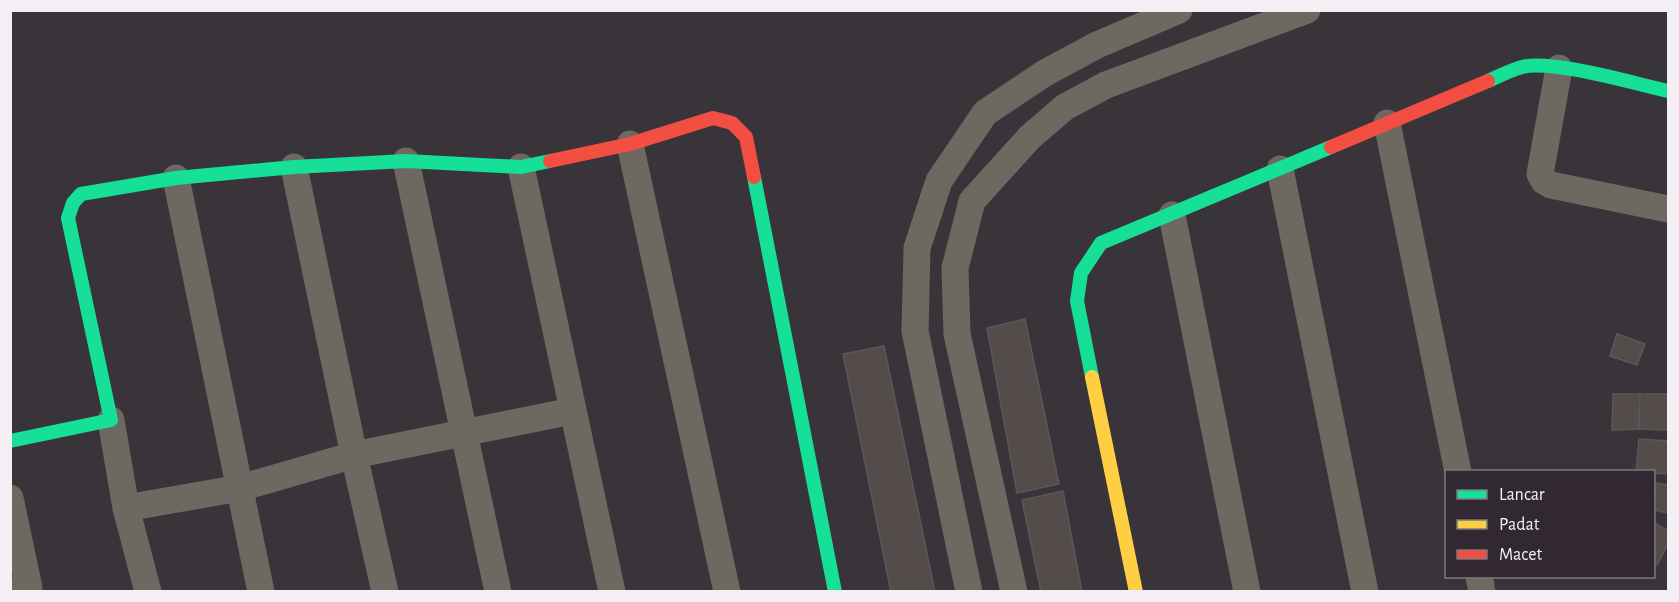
<svg xmlns="http://www.w3.org/2000/svg" width="1679" height="602" viewBox="0 0 1679 602" font-family="'Alegreya Sans',sans-serif">
	<style>
		.building { fill: #544b4b; stroke: #5c5759; stroke-width: 1.5 }
		.lines { fill: none; stroke-linecap: round; stroke-linejoin: round }
		.street { stroke: #6d6860; stroke-width: 27 }
		.fast { stroke: #16e098; stroke-width: 14 }
		.slow { stroke: #ffcf43; stroke-width: 14 }
		.jam { stroke: #f24e42; stroke-width: 14 }
	</style>
	<rect width="100%" height="100%" fill="#39343a"/>
	<!-- building -->
	<g class="building">
		<polygon points="1025,319 1059,484 1017,493 987,328"/>
		<polygon points="1617,334 1645,344 1637,365 1610,356"/>
		<polygon points="884,346 935,592 891,592 843,354"/>
		<polygon points="1613,394 1640,394 1639,429 1612,430"/>
		<polygon points="1640,394 1668,394 1668,430 1639,429"/>
		<polygon points="1639,439 1668,441 1668,474 1636,472"/>
		<polygon points="1656,483 1668,485 1668,513 1654,510"/>
		<polygon points="1063,491 1082,592 1041,592 1022,500"/>
		<polygon points="1654,523 1668,531 1668,544 1657,565 1654,564"/>
	</g>
	<g class="lines">
		<!-- street -->
		<g class="street">
			<polyline points="1559,68 1540,174 1544,181 1551,185 1668,209"/>
			<polyline points="1387,123 1458,472"/>
			<polyline points="630,144 727,592"/>
			<polyline points="406,161 498,592"/>
			<polyline points="294,167 354,455 385,592"/>
			<polyline points="521,167 612,592"/>
			<polyline points="1280,169 1365,592"/>
			<polyline points="176,178 261,592"/>
			<polyline points="1172,215 1247,592"/>
			<polyline points="111,420 126,508 148,592"/>
			<polyline points="10,498 29,588 10,591"/>
			<polyline points="126,508 240,488 354,455 572,411"/>
			<polyline points="1479,576 1482,592"/>
			<polyline points="969,592 915,331 917,248 939,181 985,113 1045,73 1097,45 1179,10"/>
			<polyline points="1014,592 957,334 955,268 972,201 1030,137 1065,107 1106,85 1307,10"/>
		</g>
		<!-- fast -->
		<g class="fast">
			<path d="M1488 81C1499 76 1511 70 1522 67 1551 59 1636 84 1668 91"/>
			<polyline points="754,177 835,592"/>
			<polyline points="1092,377 1077,301 1081,273 1101,243 1331,147"/>
			<polyline points="10,441 111,420 68,218 73,203 81,194 176,178 294,167 406,161 521,167 550,161"/>
		</g>
		<!-- slow -->
		<polyline class="slow" points="1092,377 1136,592"/>
		<!-- jam -->
		<g class="jam">
			<polyline points="1331,147 1488,81"/>
			<polyline points="550,161 630,144 713,118 732,123 746,137 754,177"/>
		</g>
	</g>
	<!-- border -->
	<rect width="1679" height="602" fill="none" stroke="#f4eef5" stroke-width="24"/>
	<!-- legend -->
	<rect x="1445" y="470" width="210" height="108" fill="#312832" stroke="#7f7780" stroke-width="1.5"/>
	<rect x="1457" y="490" width="30" height="9" fill="#16e098" stroke="#7f7780" stroke-width="1.5"/>
	<text x="1499" y="500" font-size="18" fill="#f4eef5">Lancar</text>
	<rect x="1457" y="520" width="30" height="9" fill="#ffcf43" stroke="#7f7780" stroke-width="1.5"/>
	<text x="1499" y="530" font-size="18" fill="#f4eef5">Padat</text>
	<rect x="1457" y="550" width="30" height="9" fill="#f24e42" stroke="#7f7780" stroke-width="1.5"/>
	<text x="1499" y="560" font-size="18" fill="#f4eef5">Macet</text>
</svg>
